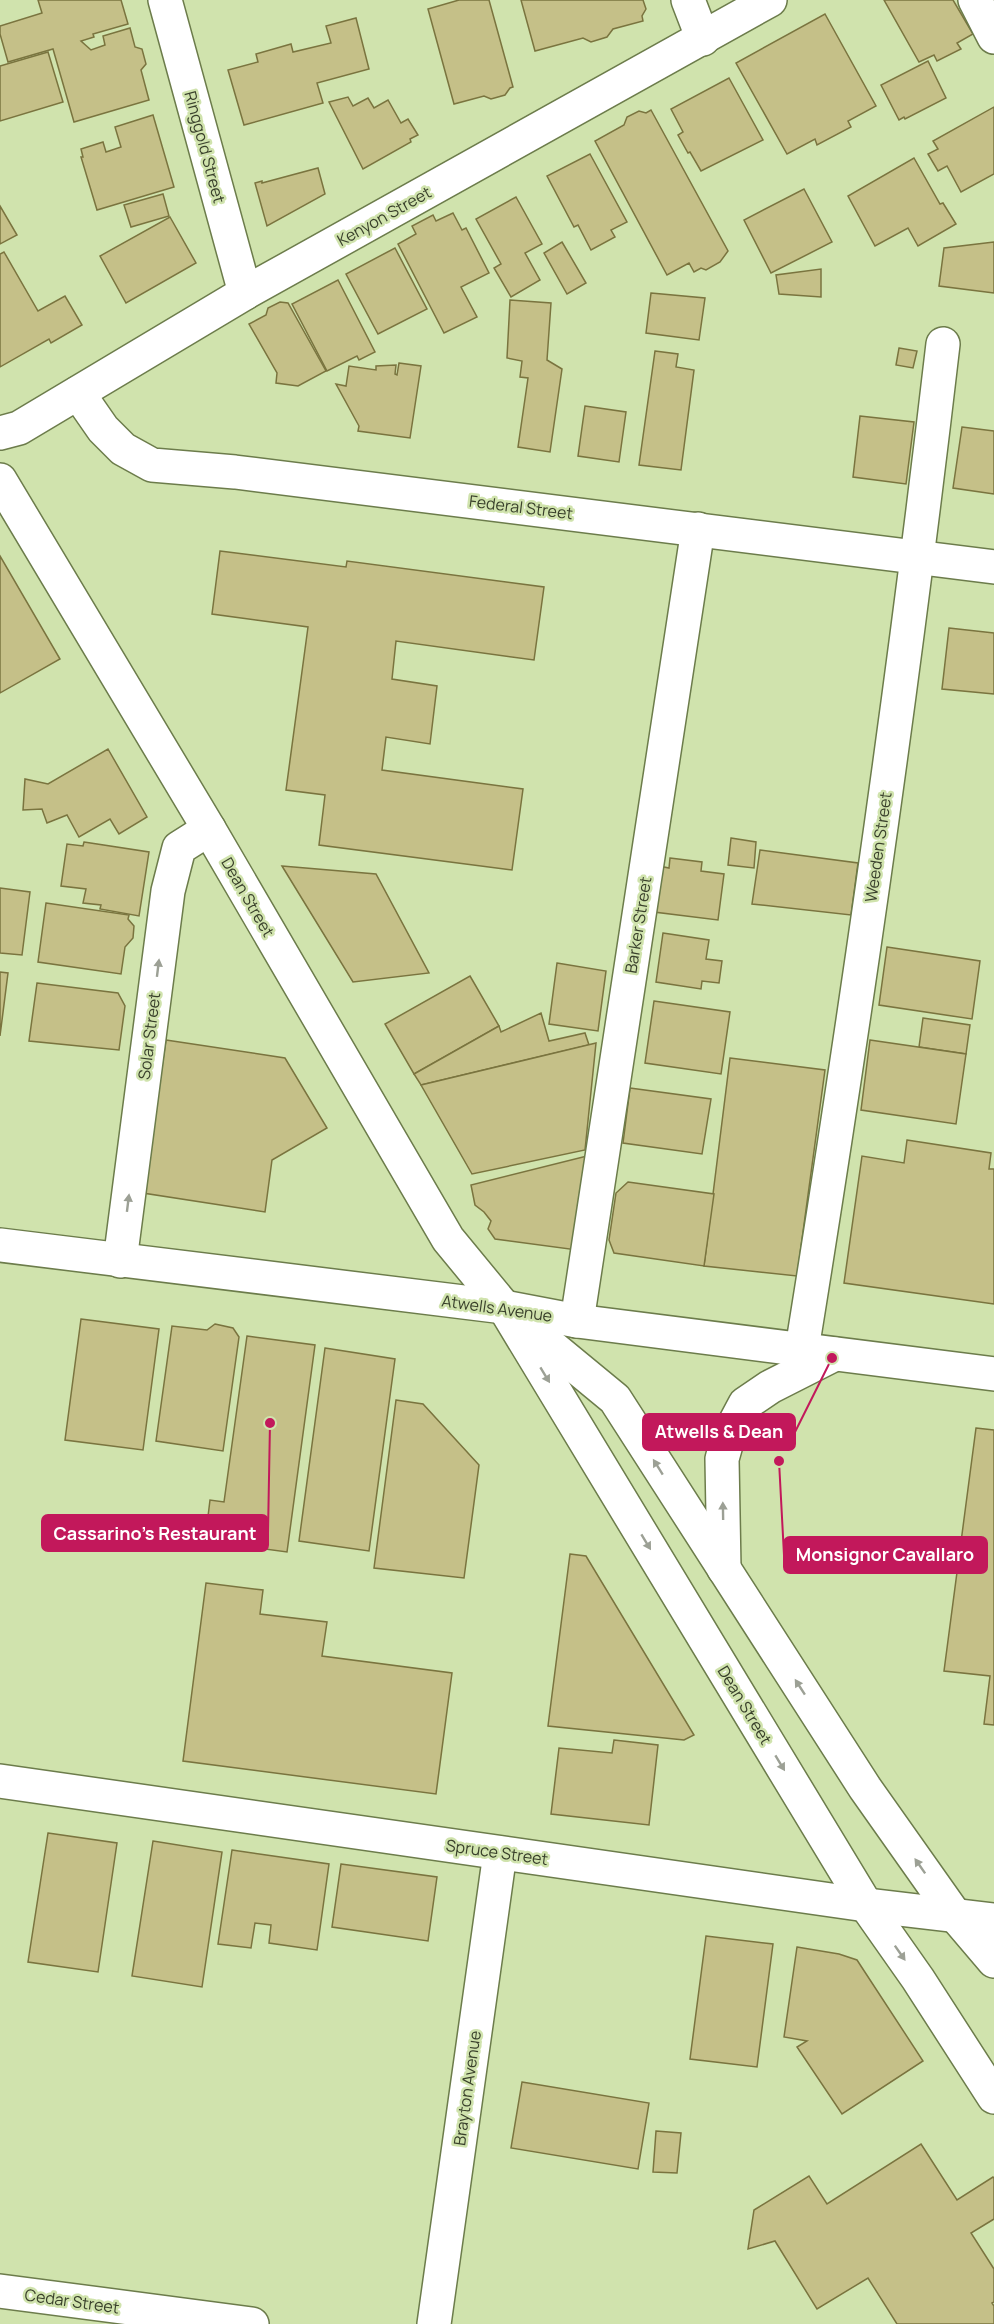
<svg xmlns="http://www.w3.org/2000/svg" width="994" height="2324" viewBox="0 0 994 2324" font-family="Manrope,sans-serif">
	<style>
		.building { fill: #c5c088; stroke: #7a743f; stroke-width: 1.5 }
		.lines { fill: none; stroke-linecap: round; stroke-linejoin: round }
		.minor-casing { stroke: #6c7c4b; stroke-width: 36 }
		.major-casing { stroke: #6c7c4b; stroke-width: 36 }
		.minor { stroke: #fff; stroke-width: 33 }
		.major { stroke: #fff; stroke-width: 33 }
		.oneway { fill: #9ca095 }
		.labels { text-anchor: middle; dominant-baseline: central; stroke-width: 5; stroke-linejoin: round; paint-order: stroke }
		.street-label { font-size: 16px; fill: #39402b; stroke: #d0e3ad }
		.leader { fill: none; stroke: #c2185b; stroke-width: 2 }
		.callout-dot { fill: #c2185b; stroke: #d0e3ad; stroke-width: 2 }
		.callout { fill: #c2185b; stroke: #c2185b; stroke-width: 2 }
		.callout-label { font-size: 18px; text-anchor: middle; font-weight: bold; fill: #fff }
	</style>
	<rect width="100%" height="100%" fill="#d0e3ad"/>
	<!-- building -->
	<g class="building">
		<polygon points="38,0 121,0 128,24 93,34 94,37 81,41 91,50 105,45 103,36 130,28 135,47 142,49 146,64 141,70 149,100 74,122 53,49 8,62 0,34 0,26 42,13"/>
		<polygon points="459,0 489,0 513,87 510,88 505,95 491,99 484,96 454,104 428,9"/>
		<polygon points="521,0 643,0 646,9 642,16 643,21 613,29 607,37 591,42 583,38 535,51"/>
		<polygon points="884,0 953,0 973,34 957,43 961,49 937,61 934,55 919,62"/>
		<polygon points="825,14 876,106 848,121 851,127 817,145 815,139 787,154 736,63"/>
		<polygon points="356,18 369,69 317,83 323,103 244,125 228,70 258,62 256,54 291,44 293,52 331,43 326,26"/>
		<polygon points="48,52 63,102 0,121 0,66"/>
		<polygon points="928,61 946,98 905,119 904,117 899,120 881,85"/>
		<polygon points="729,78 763,140 701,171 690,152 688,153 678,135 683,132 671,109"/>
		<polygon points="348,97 353,106 368,98 374,108 388,100 401,123 408,119 418,135 410,139 411,142 363,169 329,102"/>
		<polygon points="994,107 994,174 961,192 947,166 938,171 928,154 938,149 933,141"/>
		<polygon points="651,110 728,251 720,262 706,270 701,268 694,272 689,263 667,275 595,141 624,125 627,117 639,111 646,113"/>
		<polygon points="153,115 174,187 97,210 81,157 83,157 81,149 103,142 106,152 121,147 115,127"/>
		<polygon points="590,154 627,222 611,230 615,237 591,250 578,225 574,227 547,176"/>
		<polygon points="914,158 940,204 943,203 956,224 918,246 908,228 875,246 848,196"/>
		<polygon points="318,168 325,194 267,226 255,183 262,181 262,183"/>
		<polygon points="804,189 832,242 771,273 744,220"/>
		<polygon points="163,194 169,216 131,227 124,205"/>
		<polygon points="516,197 542,244 525,253 540,280 511,297 494,268 501,264 476,219"/>
		<polygon points="0,206 17,235 0,244"/>
		<polygon points="453,213 462,230 466,228 489,273 461,287 477,317 444,333 398,244 416,234 412,226 433,215 436,221"/>
		<polygon points="170,217 196,263 126,303 100,256"/>
		<polygon points="562,242 586,283 567,294 544,253"/>
		<polygon points="994,242 994,293 939,286 944,248"/>
		<polygon points="395,248 427,309 378,334 346,274"/>
		<polygon points="4,252 38,311 65,296 82,325 51,343 49,339 0,367 0,254"/>
		<polygon points="821,269 821,297 779,294 776,275"/>
		<polygon points="338,280 375,352 359,360 357,356 327,371 292,304"/>
		<polygon points="651,293 705,298 699,340 646,333"/>
		<polygon points="510,300 551,303 547,360 562,369 550,452 518,447 528,378 520,377 522,361 507,358"/>
		<polygon points="280,302 288,303 326,371 298,386 276,383 277,373 249,324 266,315 268,308"/>
		<polygon points="899,348 917,351 913,368 896,365"/>
		<polygon points="655,351 678,354 676,367 694,370 681,470 639,465"/>
		<polygon points="399,363 421,366 410,438 358,431 359,426 336,384 346,386 349,366 376,370 376,366 396,365 395,374 397,375"/>
		<polygon points="585,406 626,412 619,462 578,456"/>
		<polygon points="860,416 914,422 906,484 853,477"/>
		<polygon points="962,427 994,431 994,494 953,488"/>
		<polygon points="220,551 346,567 347,561 544,587 534,660 396,641 392,679 437,686 430,744 386,737 382,770 523,789 512,870 319,845 325,795 286,790 308,627 212,614"/>
		<polygon points="0,556 60,659 0,693"/>
		<polygon points="949,628 994,633 994,694 942,689"/>
		<polygon points="108,749 147,817 119,834 110,819 79,837 67,815 47,823 42,809 23,810 25,779 48,784"/>
		<polygon points="731,838 756,842 754,868 728,865"/>
		<polygon points="84,842 149,852 139,916 100,909 101,905 83,903 86,889 61,886 67,844 83,846"/>
		<polygon points="760,850 858,863 851,915 752,904"/>
		<polygon points="670,858 702,862 701,871 724,874 718,920 654,912 659,866 669,868"/>
		<polygon points="282,866 376,874 429,973 353,982"/>
		<polygon points="0,888 30,892 22,955 0,953"/>
		<polygon points="46,903 129,915 128,919 134,926 133,938 125,947 121,974 38,962"/>
		<polygon points="663,933 709,940 706,959 722,961 719,983 702,981 701,989 656,982"/>
		<polygon points="887,947 980,961 972,1019 879,1005"/>
		<polygon points="557,963 606,971 598,1031 549,1024"/>
		<polygon points="0,972 8,973 0,1036"/>
		<polygon points="470,976 499,1026 414,1074 385,1024"/>
		<polygon points="37,983 118,993 125,1006 119,1050 29,1041"/>
		<polygon points="654,1001 730,1012 721,1074 645,1063"/>
		<polygon points="541,1013 549,1041 585,1033 589,1045 421,1085 414,1074 499,1026 501,1032"/>
		<polygon points="923,1018 970,1025 966,1054 919,1047"/>
		<polygon points="166,1040 285,1058 327,1128 272,1160 265,1212 143,1193"/>
		<polygon points="870,1040 966,1054 956,1124 861,1110"/>
		<polygon points="596,1043 585,1150 472,1174 421,1085"/>
		<polygon points="730,1058 825,1070 797,1276 704,1266"/>
		<polygon points="630,1088 711,1099 702,1154 623,1143"/>
		<polygon points="907,1140 991,1153 989,1169 994,1169 994,1304 844,1283 862,1156 904,1163"/>
		<polygon points="591,1155 577,1250 495,1239 488,1229 491,1221 484,1212 475,1205 471,1185"/>
		<polygon points="628,1182 714,1194 704,1266 614,1253 609,1240 616,1193"/>
		<polygon points="81,1319 159,1329 143,1450 65,1440"/>
		<polygon points="215,1324 233,1328 239,1337 223,1451 156,1441 172,1326 207,1330"/>
		<polygon points="247,1336 315,1345 287,1552 205,1541 210,1500 224,1502"/>
		<polygon points="325,1348 395,1359 369,1551 299,1541"/>
		<polygon points="396,1400 423,1404 479,1465 464,1578 374,1568"/>
		<polygon points="976,1428 994,1430 994,1725 984,1724 990,1676 944,1671"/>
		<polygon points="570,1554 586,1556 694,1735 684,1740 548,1726"/>
		<polygon points="206,1583 263,1590 260,1614 327,1622 322,1656 452,1673 436,1794 183,1761"/>
		<polygon points="614,1740 658,1745 649,1825 551,1814 559,1748 612,1753"/>
		<polygon points="48,1833 117,1843 98,1972 28,1962"/>
		<polygon points="153,1841 222,1852 202,1987 132,1976"/>
		<polygon points="232,1850 329,1864 317,1950 269,1943 271,1925 255,1923 251,1948 218,1944"/>
		<polygon points="341,1864 437,1877 428,1941 332,1927"/>
		<polygon points="706,1936 773,1944 757,2067 690,2059"/>
		<polygon points="797,1947 839,1954 857,1960 923,2061 842,2114 797,2047 807,2041 784,2037"/>
		<polygon points="522,2082 649,2103 638,2169 511,2148"/>
		<polygon points="656,2131 681,2133 677,2173 653,2172"/>
		<polygon points="921,2144 957,2200 993,2177 994,2178 994,2219 971,2233 994,2269 994,2302 992,2303 994,2306 994,2324 897,2324 868,2278 817,2309 775,2241 748,2249 754,2210 809,2176 827,2204"/>
	</g>
	<g class="lines">
		<!-- minor casing -->
		<g class="minor-casing">
			<g id="minor">
				<polyline points="165,0 245,293"/>
				<polyline points="688,0 703,39"/>
				<polyline points="975,0 994,37"/>
				<polyline points="78,393 103,429 123,449 152,465 235,472 994,567"/>
				<polyline points="0,433 19,428 245,293 770,0"/>
				<polyline points="0,480 209,829 448,1239 504,1307"/>
				<polyline points="120,1261 168,891 179,848 209,829"/>
				<polyline points="577,1321 698,529"/>
				<path d="M802 1349C856 1015 904 680 943 344"/>
				<polyline points="0,1781 866,1905 994,1920"/>
				<polyline points="0,2291 252,2324"/>
				<polyline points="434,2324 500,1853"/>
			</g>
		</g>
		<!-- major casing -->
		<g class="major-casing">
			<g id="major">
				<polyline points="0,1245 504,1307 577,1321 994,1374"/>
				<polyline points="504,1307 866,1905 918,1979 994,2097"/>
				<polyline points="524,1324 615,1399 865,1788 954,1914 994,1961"/>
				<polyline points="724,1569 722,1459 729,1434 745,1404 770,1387 835,1354"/>
			</g>
		</g>
		<!-- minor -->
		<use href="#minor" class="minor"/>
		<!-- major -->
		<use href="#major" class="major"/>
	</g>
	<!-- one-way arrows -->
	<defs><path id="oneway-solid" d="M-6-.8H1V-3.2L6.5 0L1 3.2V.8H-6Z" transform="scale(1.5)"/></defs>
	<g class="oneway">
		<use href="#oneway-solid" transform="translate(158 968) rotate(-83)"/>
		<use href="#oneway-solid" transform="translate(128 1203) rotate(-83)"/>
		<use href="#oneway-solid" transform="translate(545 1375) rotate(59)"/>
		<use href="#oneway-solid" transform="translate(658 1467) rotate(-122)"/>
		<use href="#oneway-solid" transform="translate(723 1511) rotate(-91)"/>
		<use href="#oneway-solid" transform="translate(646 1542) rotate(59)"/>
		<use href="#oneway-solid" transform="translate(800 1687) rotate(-123)"/>
		<use href="#oneway-solid" transform="translate(780 1763) rotate(59)"/>
		<use href="#oneway-solid" transform="translate(920 1866) rotate(-125)"/>
		<use href="#oneway-solid" transform="translate(900 1953) rotate(55)"/>
	</g>
	<g class="labels">
		<!-- street labels -->
		<g class="street-label">
			<text transform="translate(205 147) rotate(75)">Ringgold Street</text>
			<text transform="translate(384 216) rotate(-29)">Kenyon Street</text>
			<text transform="translate(521 507) rotate(7)">Federal Street</text>
			<text transform="translate(878 847) rotate(-82)">Weeden Street</text>
			<text transform="translate(248 897) rotate(60)">Dean Street</text>
			<text transform="translate(638 925) rotate(-81)">Barker Street</text>
			<text transform="translate(149 1036) rotate(-83)">Solar Street</text>
			<text transform="translate(497 1308) rotate(8)">Atwells Avenue</text>
			<text transform="translate(745 1705) rotate(59)">Dean Street</text>
			<text transform="translate(497 1852) rotate(8)">Spruce Street</text>
			<text transform="translate(467 2088) rotate(-82)">Brayton Avenue</text>
			<text transform="translate(72 2301) rotate(8)">Cedar Street</text>
		</g>
	</g>
	<!-- callouts -->
	<path class="leader" d="M832 1358L795 1432M270 1423L268 1533M779 1461L784 1555"/>
	<g class="callout-dot">
		<circle cx="832" cy="1358" r="6"/>
		<circle cx="270" cy="1423" r="6"/>
		<circle cx="779" cy="1461" r="6"/>
	</g>
	<g class="callout">
		<rect x="643" y="1414" width="152" height="36" rx="6"/>
		<rect x="42" y="1515" width="226" height="36" rx="6"/>
		<rect x="784" y="1537" width="203" height="36" rx="6"/>
	</g>
	<g class="callout-label">
		<text x="719" y="1438">Atwells &amp; Dean</text>
		<text x="155" y="1540">Cassarino's Restaurant</text>
		<text x="885" y="1561">Monsignor Cavallaro</text>
	</g>
</svg>
